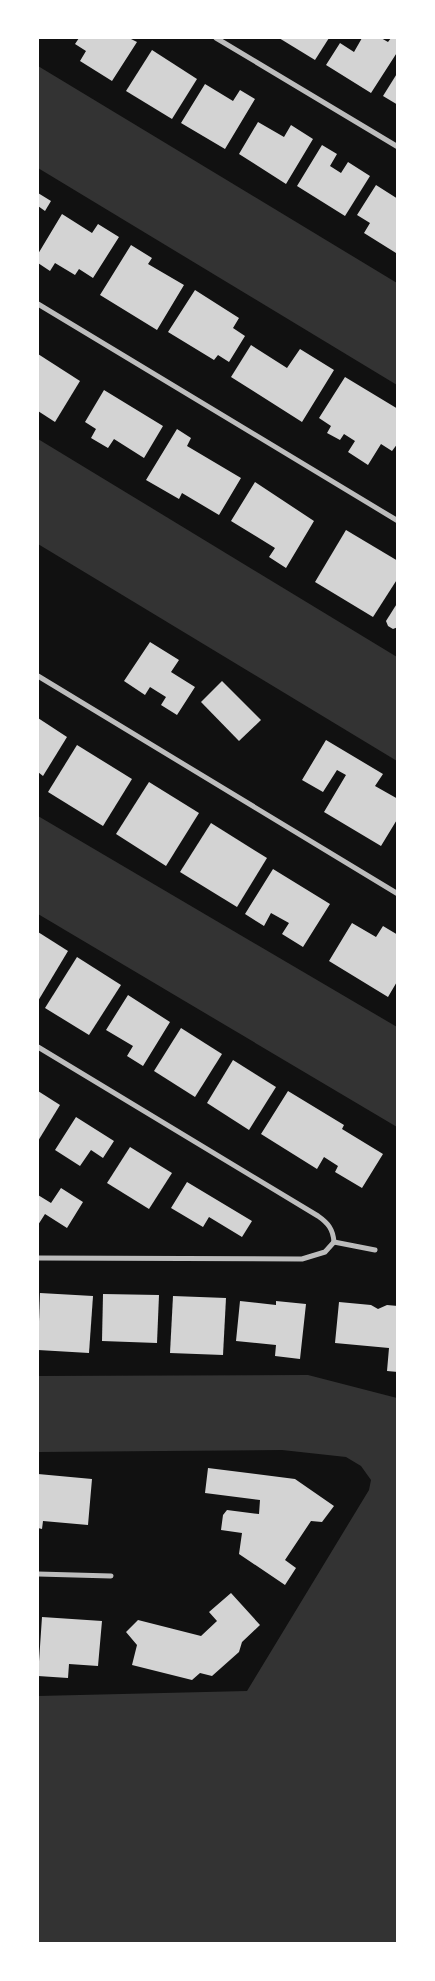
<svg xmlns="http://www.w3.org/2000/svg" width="435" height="1981" viewBox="0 0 435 1981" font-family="'PT Sans Narrow',sans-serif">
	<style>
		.water { fill: #333 }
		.building { fill: #d3d3d3 }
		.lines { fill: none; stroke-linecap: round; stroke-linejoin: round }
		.minor { stroke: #bcbcbc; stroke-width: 5 }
	</style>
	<rect width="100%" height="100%" fill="#111"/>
	<!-- water -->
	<g class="water">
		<polygon points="38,66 397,283 397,385 38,168"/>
		<polygon points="38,439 397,657 397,761 38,544"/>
		<polygon points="38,816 397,1027 397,1127 38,914"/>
		<polygon points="308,1375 397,1398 397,1943 38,1943 38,1696 247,1691 369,1490 371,1480 361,1466 346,1457 282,1450 38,1452 38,1376"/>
	</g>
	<!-- building -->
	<g class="building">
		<polygon points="79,38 129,38 137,42 112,81 80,61 86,51 75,44"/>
		<polygon points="279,38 329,38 315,60"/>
		<polygon points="362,38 381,38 388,42 391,38 398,38 398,51 371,93 326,65 340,43 354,52"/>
		<polygon points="152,50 197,79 172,119 126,91"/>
		<polygon points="398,72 398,105 383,96"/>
		<polygon points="205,84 233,101 240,90 255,99 225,149 181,123"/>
		<polygon points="258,122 284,137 291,125 313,139 286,184 239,154"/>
		<polygon points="322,145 337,154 330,166 341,173 348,162 370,176 345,216 297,186"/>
		<polygon points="376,185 398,199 396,253 364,233 370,223 357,215"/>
		<polygon points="38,193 51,201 45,211 38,206"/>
		<polygon points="62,214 92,233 98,224 119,237 93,278 79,269 75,275 55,263 50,271 38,263 38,254"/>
		<polygon points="131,245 152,258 148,264 184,285 157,330 100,295"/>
		<polygon points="195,290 239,318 233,328 245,336 229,362 218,355 214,360 168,332"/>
		<polygon points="251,345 287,368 300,349 334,370 302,422 231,377"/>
		<polygon points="38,354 80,381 55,422 38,411"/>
		<polygon points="345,377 398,409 398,443 392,451 381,444 368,465 348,452 355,441 344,434 340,440 327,433 331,426 319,418"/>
		<polygon points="104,390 163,426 144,458 114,439 108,448 91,438 96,429 85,422"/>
		<polygon points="177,429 191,438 187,446 241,478 219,515 182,493 179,499 146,480"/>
		<polygon points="255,482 314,521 286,568 269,557 275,548 231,521"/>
		<polygon points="346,530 398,561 398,578 373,617 315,582"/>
		<polygon points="398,602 398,627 393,629 388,626 386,621"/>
		<polygon points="150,642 179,660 171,672 195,687 177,715 161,705 166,697 150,687 145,695 124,681"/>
		<polygon points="222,681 261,720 239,741 201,702"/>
		<polygon points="38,718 67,737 43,776 38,772"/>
		<polygon points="326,740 383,774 375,786 398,799 398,818 381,846 324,812 346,775 337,770 323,792 302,780"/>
		<polygon points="77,745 132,779 103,826 48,792"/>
		<polygon points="149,782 199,813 166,866 116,834"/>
		<polygon points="211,823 267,858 237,907 180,872"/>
		<polygon points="273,869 330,904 303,947 282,934 289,923 271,913 264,926 245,914"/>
		<polygon points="352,923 376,937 383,926 398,935 398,980 388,997 329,961"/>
		<polygon points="38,932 68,951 38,1001"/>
		<polygon points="77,957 121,985 89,1035 45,1008"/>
		<polygon points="128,995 170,1022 143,1066 127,1056 133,1046 106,1030"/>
		<polygon points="181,1028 222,1054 195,1097 154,1071"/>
		<polygon points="233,1060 276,1087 249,1130 207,1103"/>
		<polygon points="38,1091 60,1105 38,1141"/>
		<polygon points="288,1091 344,1125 342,1129 383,1154 362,1188 335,1172 338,1166 324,1157 317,1169 261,1134"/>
		<polygon points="76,1117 114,1141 103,1158 91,1150 80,1166 55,1150"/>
		<polygon points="130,1147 172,1173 149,1209 107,1183"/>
		<polygon points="187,1182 252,1221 242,1237 209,1217 203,1227 171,1208"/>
		<polygon points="61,1188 83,1202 67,1228 45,1214 38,1225 38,1195 51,1203"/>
		<polygon points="40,1293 93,1296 89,1353 38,1350"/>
		<polygon points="103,1294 159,1295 157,1343 102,1341"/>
		<polygon points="173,1296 226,1298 223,1355 170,1353"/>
		<polygon points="240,1301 276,1305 276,1301 306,1304 300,1359 275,1356 276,1345 236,1341"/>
		<polygon points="339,1302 371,1305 378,1309 387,1305 398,1306 398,1372 387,1371 389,1348 335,1343"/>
		<polygon points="208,1468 295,1479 334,1506 322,1522 311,1521 285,1560 296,1568 285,1585 239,1554 242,1533 221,1530 223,1515 227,1510 259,1514 260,1500 205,1493"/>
		<polygon points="38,1474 92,1479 88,1525 43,1521 42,1529 38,1528"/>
		<polygon points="231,1593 260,1625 242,1642 239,1652 212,1676 200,1673 192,1680 132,1665 137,1645 126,1632 138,1620 201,1636 217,1621 209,1612"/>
		<polygon points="42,1617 102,1621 98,1666 69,1664 68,1678 38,1676"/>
	</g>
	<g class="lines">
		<!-- minor -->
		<g class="minor">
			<polyline points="216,38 398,147"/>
			<polyline points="38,304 398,521"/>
			<polyline points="38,676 398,894"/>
			<path d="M38 1047 318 1216C328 1223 333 1229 334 1242"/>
			<polyline points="334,1242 375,1250"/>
			<polyline points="38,1258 302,1259 325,1252 334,1242"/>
			<polyline points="38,1574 111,1576"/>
		</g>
	</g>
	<!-- border -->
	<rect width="435" height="1981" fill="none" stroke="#ffffff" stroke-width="78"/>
</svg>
